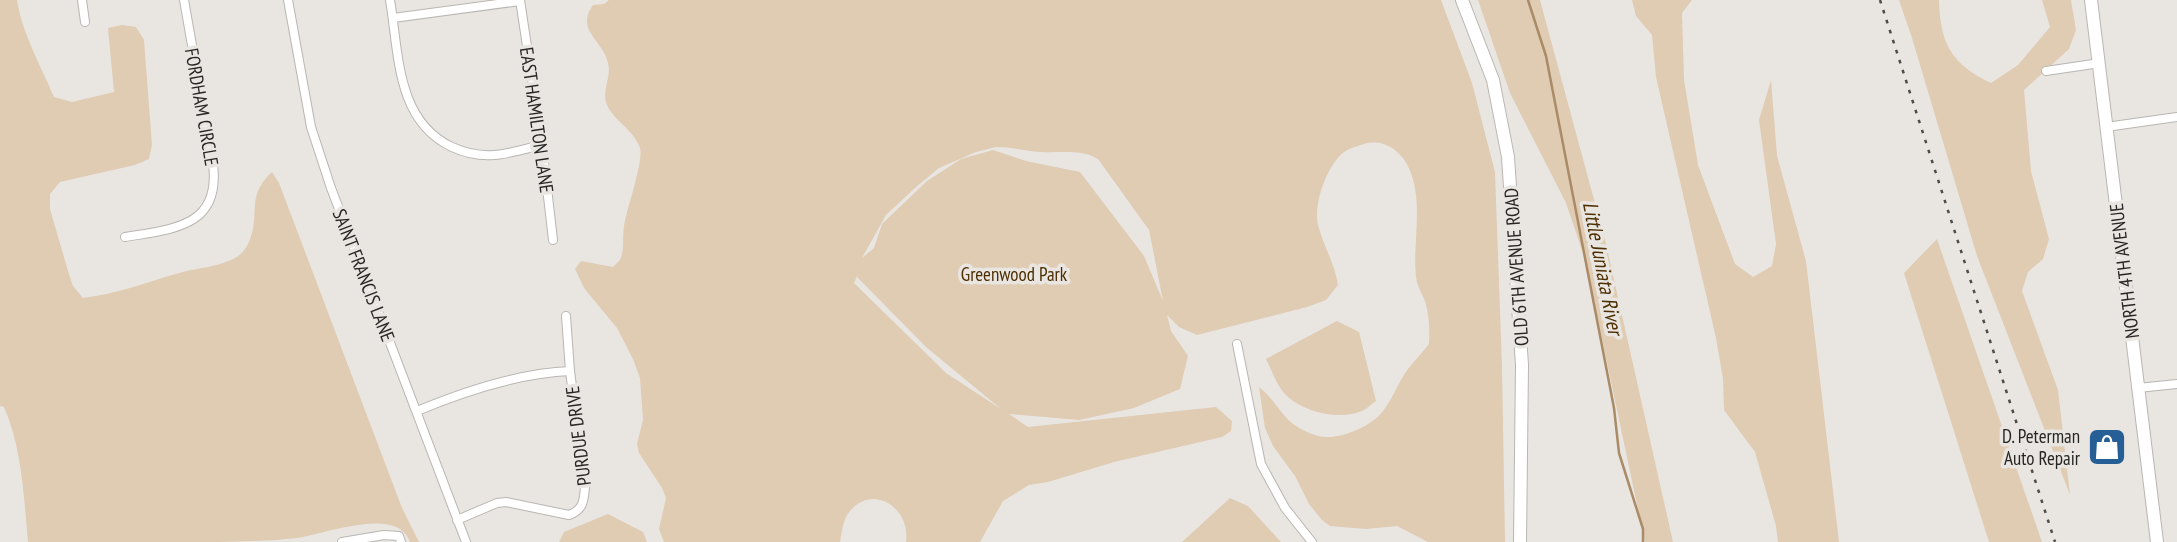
<svg xmlns="http://www.w3.org/2000/svg" width="2177" height="542" viewBox="0 0 2177 542" font-family="'PT Sans Narrow',sans-serif">
	<style>
		.green { fill: #e0cbb3; fill-rule: evenodd }
		.lines { fill: none; stroke-linecap: round; stroke-linejoin: round }
		.stream { stroke: #aa8b67; stroke-width: 2.5 }
		.minor-casing { stroke: #b9b6b2; stroke-width: 10 }
		.secondary-casing { stroke: #b9b6b2; stroke-width: 14 }
		.minor { stroke: #fff; stroke-width: 8 }
		.secondary { stroke: #fff; stroke-width: 12 }
		.rail { stroke: #4e4c4a; stroke-width: 2.5; stroke-dasharray: 3.5 7; stroke-linecap: butt }
		.labels { text-anchor: middle; dominant-baseline: central; stroke-width: 7; stroke-linejoin: round; paint-order: stroke }
		.street-label { font-size: 19px; fill: #282625; stroke: #e9e6e2 }
		.park-label { font-size: 19px; fill: #4e2e00; stroke: #e9e6e2 }
		.poi-label { font-size: 19px; fill: #282625; stroke: #e9e6e2; text-anchor: end }
		.water-label { font-size: 21px; font-style: italic; fill: #4e2f00; stroke: #e9e6e2 }
	</style>
	<rect width="100%" height="100%" fill="#e9e6e2"/>
	<!-- green -->
	<g class="green">
		<path d="M0 0H17C22 33 41 66 54 97L72 102 114 92 108 28 122 25 136 27 144 40 152 145 149 159 135 165 60 182 50 194V209L68 271 73 286 83 298C118 294 149 281 183 272 199 268 215 267 231 260 240 256 245 251 249 242 261 214 245 197 272 172L279 183 402 508 419 542H410C398 505 325 534 297 538 260 542 221 542 184 542 132 542 80 542 28 542 24 498 22 448 4 407L0 406Z"/>
		<path d="M609 0H1441L1472 83 1495 172 1502 366 1505 542H1428L1397 526 1366 529 1330 526 1322 520 1309 504 1295 476 1273 446 1265 428 1259 387C1274 398 1281 416 1296 426 1304 431 1316 437 1326 437 1344 438 1373 425 1383 411 1393 398 1399 381 1408 369 1415 360 1422 353 1429 344 1430 330 1429 314 1425 301 1422 293 1417 286 1416 277 1412 239 1426 195 1405 161 1396 147 1380 139 1364 144 1358 146 1350 148 1344 152 1327 165 1313 204 1318 225 1323 245 1335 264 1338 285L1326 300 1307 307 1197 335 1179 327 1167 315 1171 331 1188 356 1180 389 1134 408 1079 420 1009 414 1028 427 1216 407 1232 421 1231 431 1222 437 1114 462 1048 482 1029 485 1003 501 980 542H906C911 508 873 483 850 511 843 519 842 531 840 542H664L659 529 666 498 662 488 639 453 637 444 643 420 640 378 633 359 617 328 584 288 575 269 581 261 613 267C613 267 620 260 620 260 625 250 622 237 624 227 626 210 644 162 640 148 634 130 614 121 607 105 601 91 612 77 608 63 603 40 575 31 593 5L604 4ZM996 147C1012 147 1026 151 1041 152 1060 153 1082 149 1098 159L1149 230 1163 301 1144 256 1080 172 1026 161 993 150 961 159 927 181 882 224 874 248 862 258 886 215 916 187 939 168 976 152ZM858 274 857 277 926 347 1001 409 946 373 854 283Z"/>
		<polygon points="1478,0 1540,0 1606,244 1673,542 1645,542 1585,259 1566,203 1510,93"/>
		<polygon points="1632,0 1692,0 1682,13 1684,80 1698,165 1735,264 1753,277 1772,266 1776,244 1759,120 1771,80 1777,156 1806,261 1839,542 1778,542 1776,526 1755,452 1724,410 1723,379 1716,338 1656,77 1652,35 1636,16"/>
		<path d="M1899 0H1939C1940 43 1951 64 1991 83L2018 65 2050 27 2042 0H2071L2076 30 2069 49 2024 90 2031 171 2049 239 2043 259 2028 272 2022 291 2058 390 2070 495 1977 256 1912 38Z"/>
		<polygon points="1937,239 2042,542 1989,542 1904,273"/>
		<path d="M1337 321 1359 332 1376 401C1371 404 1367 409 1362 411 1340 420 1306 413 1288 397 1278 389 1272 371 1266 359Z"/>
		<polygon points="1230,498 1248,506 1281,542 1182,542"/>
		<polygon points="608,514 643,532 647,542 559,542 564,532"/>
	</g>
	<g class="lines">
		<!-- stream -->
		<polyline class="stream" points="1528,0 1546,56 1614,408 1619,453 1643,529 1643,542"/>
		<!-- minor casing -->
		<g class="minor-casing">
			<g id="minor">
				<polyline points="82,0 85,22"/>
				<polyline points="288,0 311,127 331,188 466,542"/>
				<path d="M390 0C399 53 396 121 452 147 465 153 480 156 494 155 510 154 527 148 542 145"/>
				<polyline points="520,0 542,145 553,240"/>
				<polyline points="393,18 520,1"/>
				<polyline points="2046,71 2100,63"/>
				<polyline points="2106,127 2177,117"/>
				<path d="M125 237C173 229 221 227 213 164L184 0"/>
				<polyline points="1237,344 1261,464 1285,508 1312,542"/>
				<polyline points="2138,388 2177,384"/>
				<path d="M417 411C465 391 518 373 570 371"/>
				<path d="M457 520 497 503 506 502 569 515C583 510 584 501 585 487L570 371 566 316"/>
				<polyline points="342,542 384,535 399,536 401,542"/>
			</g>
		</g>
		<!-- secondary casing -->
		<g class="secondary-casing">
			<g id="secondary">
				<polyline points="1462,0 1493,80 1508,157 1522,365 1520,542"/>
				<polyline points="2091,0 2157,542"/>
			</g>
		</g>
		<!-- minor -->
		<use href="#minor" class="minor"/>
		<!-- secondary -->
		<use href="#secondary" class="secondary"/>
		<!-- rail -->
		<polyline class="rail" points="1880,0 2055,542"/>
	</g>
	<!-- icons -->
	<defs>
		<g id="shop-square" transform="scale(2.0125)"><rect x="-9" y="-9" width="18" height="18" rx="4" fill="#265e96" stroke="#e9e6e2"/><path d="M-5-2.5h2.3a2.7 3.5 0 0 1 5.4 0H5L5.5 6h-11ZM-1.5-2.5h3a1.5 2.3 0 0 0-3 0Z" fill="#fff"/></g>
	</defs>
	<g fill-rule="evenodd">
		<use href="#shop-square" x="2107" y="447"/>
	</g>
	<g class="labels">
		<!-- street labels -->
		<g class="street-label">
			<text transform="translate(202 107) rotate(80)">FORDHAM CIRCLE</text>
			<text transform="translate(537 120) rotate(82)">EAST HAMILTON LANE</text>
			<text transform="translate(1516 267) rotate(-94)">OLD 6TH AVENUE ROAD</text>
			<text transform="translate(2124 271) rotate(-97)">NORTH 4TH AVENUE</text>
			<text transform="translate(364 275) rotate(69)">SAINT FRANCIS LANE</text>
			<text transform="translate(578 436) rotate(-97)">PURDUE DRIVE</text>
		</g>
		<!-- park labels -->
		<g class="park-label">
			<text x="1014" y="274">Greenwood Park</text>
		</g>
		<!-- poi labels -->
		<g class="poi-label">
			<text x="2080" y="436">D. Peterman<tspan x="2080" dy="22">Auto Repair</tspan></text>
		</g>
		<!-- water labels -->
		<g class="water-label">
			<text transform="translate(1603 268) rotate(79)">Little Juniata River</text>
		</g>
	</g>
</svg>
